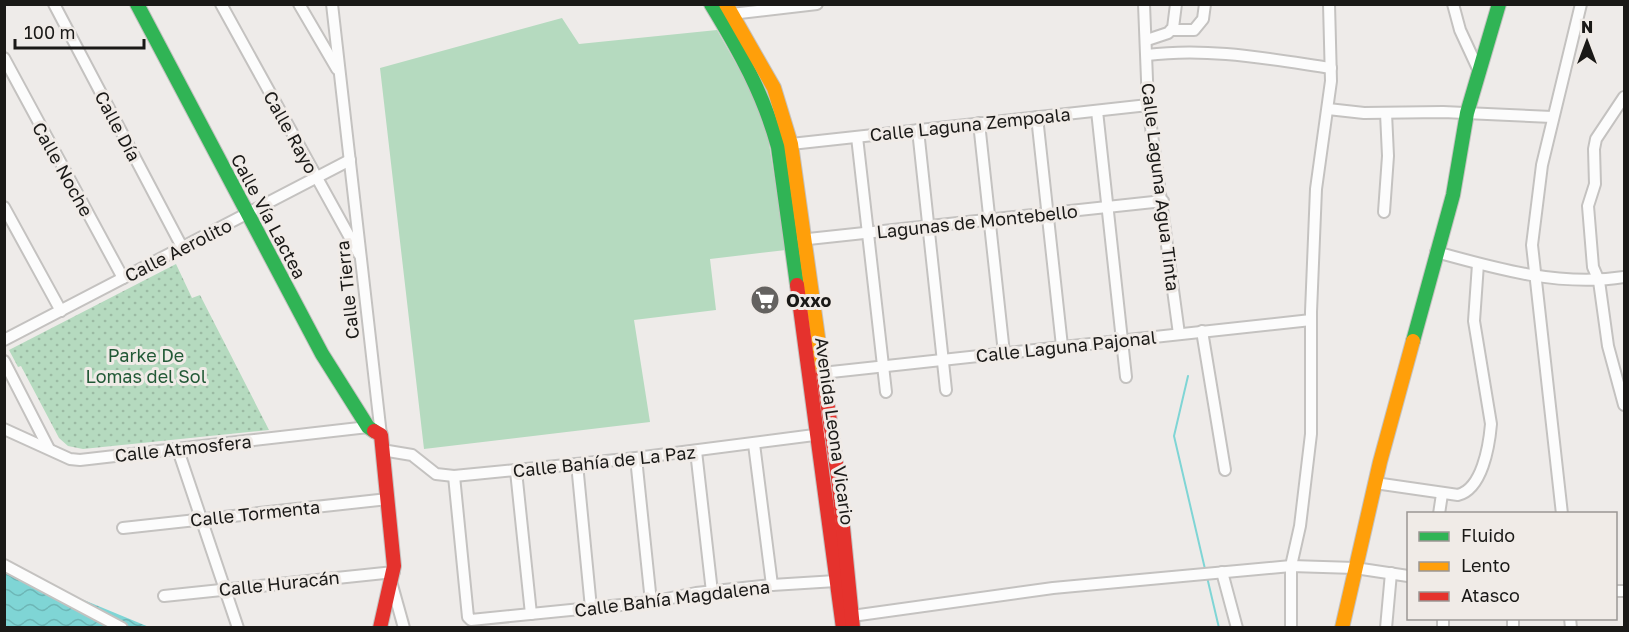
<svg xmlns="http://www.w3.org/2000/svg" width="1629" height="632" viewBox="0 0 1629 632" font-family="'Golos Text',sans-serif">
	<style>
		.green { fill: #b5dabf }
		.park { fill: url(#park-dots) }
		.water { fill: url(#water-waves) }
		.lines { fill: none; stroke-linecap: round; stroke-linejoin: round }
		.stream { stroke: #7fd5d5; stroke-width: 2 }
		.street-casing { stroke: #c4c2c0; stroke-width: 14 }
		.fast-casing { stroke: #c4c2c0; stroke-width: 16 }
		.slow-casing { stroke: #c4c2c0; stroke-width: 16 }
		.jam-casing { stroke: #c4c2c0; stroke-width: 16 }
		.street { stroke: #fcfcfc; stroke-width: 10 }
		.fast { stroke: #30b455; stroke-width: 14 }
		.slow { stroke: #ff9f0a; stroke-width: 14 }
		.jam { stroke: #e5322d; stroke-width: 14 }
		.labels { text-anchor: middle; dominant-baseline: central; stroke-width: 6; stroke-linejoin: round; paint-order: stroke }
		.street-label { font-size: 18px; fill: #1a1917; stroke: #f0ebe7 }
		.poi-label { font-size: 18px; font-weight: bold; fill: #1a1917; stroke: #f0ebe7; text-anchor: start }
		.park-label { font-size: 18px; fill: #225936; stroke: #f0ebe7 }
	</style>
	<defs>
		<pattern id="park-dots" width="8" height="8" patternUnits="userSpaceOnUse" patternTransform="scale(1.5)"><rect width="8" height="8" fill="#b5dabf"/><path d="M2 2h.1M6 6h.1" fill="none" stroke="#9bbaa3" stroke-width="1.8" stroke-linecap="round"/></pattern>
		<pattern id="water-waves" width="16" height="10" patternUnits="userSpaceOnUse" patternTransform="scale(1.5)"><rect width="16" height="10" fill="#7fd5d5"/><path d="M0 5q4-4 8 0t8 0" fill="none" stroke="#6db6b6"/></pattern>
	</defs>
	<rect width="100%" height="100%" fill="#eeebe9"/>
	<!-- green -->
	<polygon class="green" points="562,18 579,44 717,30 755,97 768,137 786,250 710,259 716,310 634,320 650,422 424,449 380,68"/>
	<!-- park -->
	<polygon class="park" points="176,264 192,298 200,295 269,430 83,449 68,446 59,438 21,366 18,367 9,350"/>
	<!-- water -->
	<polygon class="water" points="4,567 149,627 5,627"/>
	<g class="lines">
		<!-- stream -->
		<g class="stream">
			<polyline points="1188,376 1174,436 1205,569"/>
			<polyline points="1207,577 1219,628"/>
		</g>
		<!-- street casing -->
		<g class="street-casing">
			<g id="street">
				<polyline points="54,4 182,247"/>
				<polyline points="221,4 359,254"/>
				<polyline points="299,4 337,69"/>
				<polyline points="332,4 381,435"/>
				<polyline points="1144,4 1148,105 1179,334"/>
				<polyline points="1453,4 1460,30 1479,71"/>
				<polyline points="731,14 817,4"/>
				<polyline points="1171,30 1194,30 1203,19 1205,4"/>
				<polyline points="1147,40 1168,33 1173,28 1176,4"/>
				<path d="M1147 55C1209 47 1269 59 1331 68"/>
				<polyline points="4,58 123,278"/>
				<polyline points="1624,97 1596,139 1594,149 1595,184 1588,206 1593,267 1599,281 1608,346 1624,405"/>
				<polyline points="1328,109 1364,113 1443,112 1552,117"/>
				<polyline points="1097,111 1126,377"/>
				<polyline points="1037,117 1062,346"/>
				<polyline points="979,123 1004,353"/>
				<polyline points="918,130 946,390"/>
				<polyline points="857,137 886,392"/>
				<polyline points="791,144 1148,105"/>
				<polyline points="4,207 61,311"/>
				<polyline points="1384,212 1388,156 1386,113"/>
				<polyline points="799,240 1163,201"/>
				<path d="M1436 252C1497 269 1561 287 1624 277"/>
				<polyline points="1202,331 1225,470"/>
				<polyline points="4,340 350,160"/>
				<polyline points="4,361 48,447"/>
				<polyline points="822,373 1311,320"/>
				<polyline points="4,429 70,459 80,460 368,427"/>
				<polyline points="754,444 772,585"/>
				<polyline points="178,450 238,628"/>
				<polyline points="382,450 412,455 436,474 454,476 636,458 822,434"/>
				<polyline points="696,451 712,592"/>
				<polyline points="636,458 651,602"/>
				<polyline points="577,464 591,608"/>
				<polyline points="516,471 531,614"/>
				<polyline points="454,476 468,617 471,620 651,602 696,593 772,585 836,581"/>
				<path d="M1375 483 1458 495C1482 489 1489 447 1491 424L1474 321 1478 264"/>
				<polyline points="1439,514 1442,494"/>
				<polyline points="1562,514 1532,245 1542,165 1581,4"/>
				<polyline points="123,528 388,499"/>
				<polyline points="4,565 122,628"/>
				<polyline points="1222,572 1237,628"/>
				<polyline points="392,585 404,628"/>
				<polyline points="1616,591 1624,591"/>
				<polyline points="164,596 394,572"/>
				<polyline points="852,616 1053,588 1291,566 1355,568 1408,576"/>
				<polyline points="1513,618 1513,628"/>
				<polyline points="1570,618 1571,628"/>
				<polyline points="1291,628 1291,566 1300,526 1311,434 1311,312 1316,189 1331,81 1329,4"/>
				<polyline points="1386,628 1391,573"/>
				<polyline points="1443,628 1443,618"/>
			</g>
		</g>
		<!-- fast casing -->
		<g class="fast-casing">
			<g id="fast">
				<polyline points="137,4 322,354 368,427 374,431"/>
				<path d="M711 4C739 50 764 95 778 147L797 285"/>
				<polyline points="1413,341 1453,195 1467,113 1499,4"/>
			</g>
		</g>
		<!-- slow casing -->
		<g class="slow-casing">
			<g id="slow">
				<polyline points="726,4 774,88 791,144 823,373"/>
				<polyline points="1342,628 1380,462 1413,341"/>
			</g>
		</g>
		<!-- jam casing -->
		<g class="jam-casing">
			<g id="jam">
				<polyline points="797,285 843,628"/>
				<polyline points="823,373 838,477 853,628"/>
				<polyline points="374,431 381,435 394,566 380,628"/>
			</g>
		</g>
		<!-- street -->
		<use href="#street" class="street"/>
		<!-- fast -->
		<use href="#fast" class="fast"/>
		<!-- slow -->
		<use href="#slow" class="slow"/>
		<!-- jam -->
		<use href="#jam" class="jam"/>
	</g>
	<!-- icons -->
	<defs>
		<g id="supermarket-disc" transform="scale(1.5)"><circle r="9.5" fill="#646260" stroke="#f0ebe7"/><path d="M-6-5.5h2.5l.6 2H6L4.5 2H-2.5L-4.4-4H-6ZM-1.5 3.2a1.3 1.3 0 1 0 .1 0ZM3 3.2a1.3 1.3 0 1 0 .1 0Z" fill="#fff"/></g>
	</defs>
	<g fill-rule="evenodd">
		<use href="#supermarket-disc" x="765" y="300"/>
	</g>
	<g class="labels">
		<!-- street labels -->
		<g class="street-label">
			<text transform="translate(970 124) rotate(-6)">Calle Laguna Zempoala</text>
			<text transform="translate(118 126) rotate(62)">Calle Día</text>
			<text transform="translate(291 132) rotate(61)">Calle Rayo</text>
			<text transform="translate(63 169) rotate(61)">Calle Noche</text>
			<text transform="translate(1161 187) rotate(83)">Calle Laguna Agua Tinta</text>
			<text transform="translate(269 216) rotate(62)">Calle Vía Lactea</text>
			<text transform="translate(977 221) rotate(-6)">Lagunas de Montebello</text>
			<text transform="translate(178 250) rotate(-27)">Calle Aerolito</text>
			<text transform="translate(347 290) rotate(-96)">Calle Tierra</text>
			<text transform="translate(1066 346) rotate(-6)">Calle Laguna Pajonal</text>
			<text transform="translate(835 431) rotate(82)">Avenida Leona Vicario</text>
			<text transform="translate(183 448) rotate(-6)">Calle Atmosfera</text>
			<text transform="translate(604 461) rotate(-6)">Calle Bahía de La Paz</text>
			<text transform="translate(255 513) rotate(-6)">Calle Tormenta</text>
			<text transform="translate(279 583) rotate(-6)">Calle Huracán</text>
			<text transform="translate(672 598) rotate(-7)">Calle Bahía Magdalena</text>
		</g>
		<!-- poi labels -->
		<g class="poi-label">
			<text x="786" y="300">Oxxo</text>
		</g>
		<!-- park labels -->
		<g class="park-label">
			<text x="146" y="355">Parke De<tspan x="146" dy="21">Lomas del Sol</tspan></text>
		</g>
	</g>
	<!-- border -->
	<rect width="1629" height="632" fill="none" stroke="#1a1917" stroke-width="12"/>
	<!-- legend -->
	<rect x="1407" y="512" width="210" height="108" fill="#f0ebe7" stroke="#9a9794" stroke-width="1.5"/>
	<rect x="1419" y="532" width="30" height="9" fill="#30b455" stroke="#9a9794" stroke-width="1.5"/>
	<text x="1461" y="542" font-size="18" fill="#1a1917">Fluido</text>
	<rect x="1419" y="562" width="30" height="9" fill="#ff9f0a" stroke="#9a9794" stroke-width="1.5"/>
	<text x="1461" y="572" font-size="18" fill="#1a1917">Lento</text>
	<rect x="1419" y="592" width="30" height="9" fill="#e5322d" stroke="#9a9794" stroke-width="1.5"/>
	<text x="1461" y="602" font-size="18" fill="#1a1917">Atasco</text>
	<!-- north arrow -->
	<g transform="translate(1587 42)" stroke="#f0ebe7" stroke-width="4.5" paint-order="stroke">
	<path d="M0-4.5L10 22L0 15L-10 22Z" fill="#1a1917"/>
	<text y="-9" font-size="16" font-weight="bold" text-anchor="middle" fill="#1a1917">N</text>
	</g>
	<!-- scale -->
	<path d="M15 39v9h129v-9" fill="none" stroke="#1a1917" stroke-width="3"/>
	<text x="24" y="39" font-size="18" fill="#1a1917" stroke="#f0ebe7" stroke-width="4.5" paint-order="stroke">100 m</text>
</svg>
